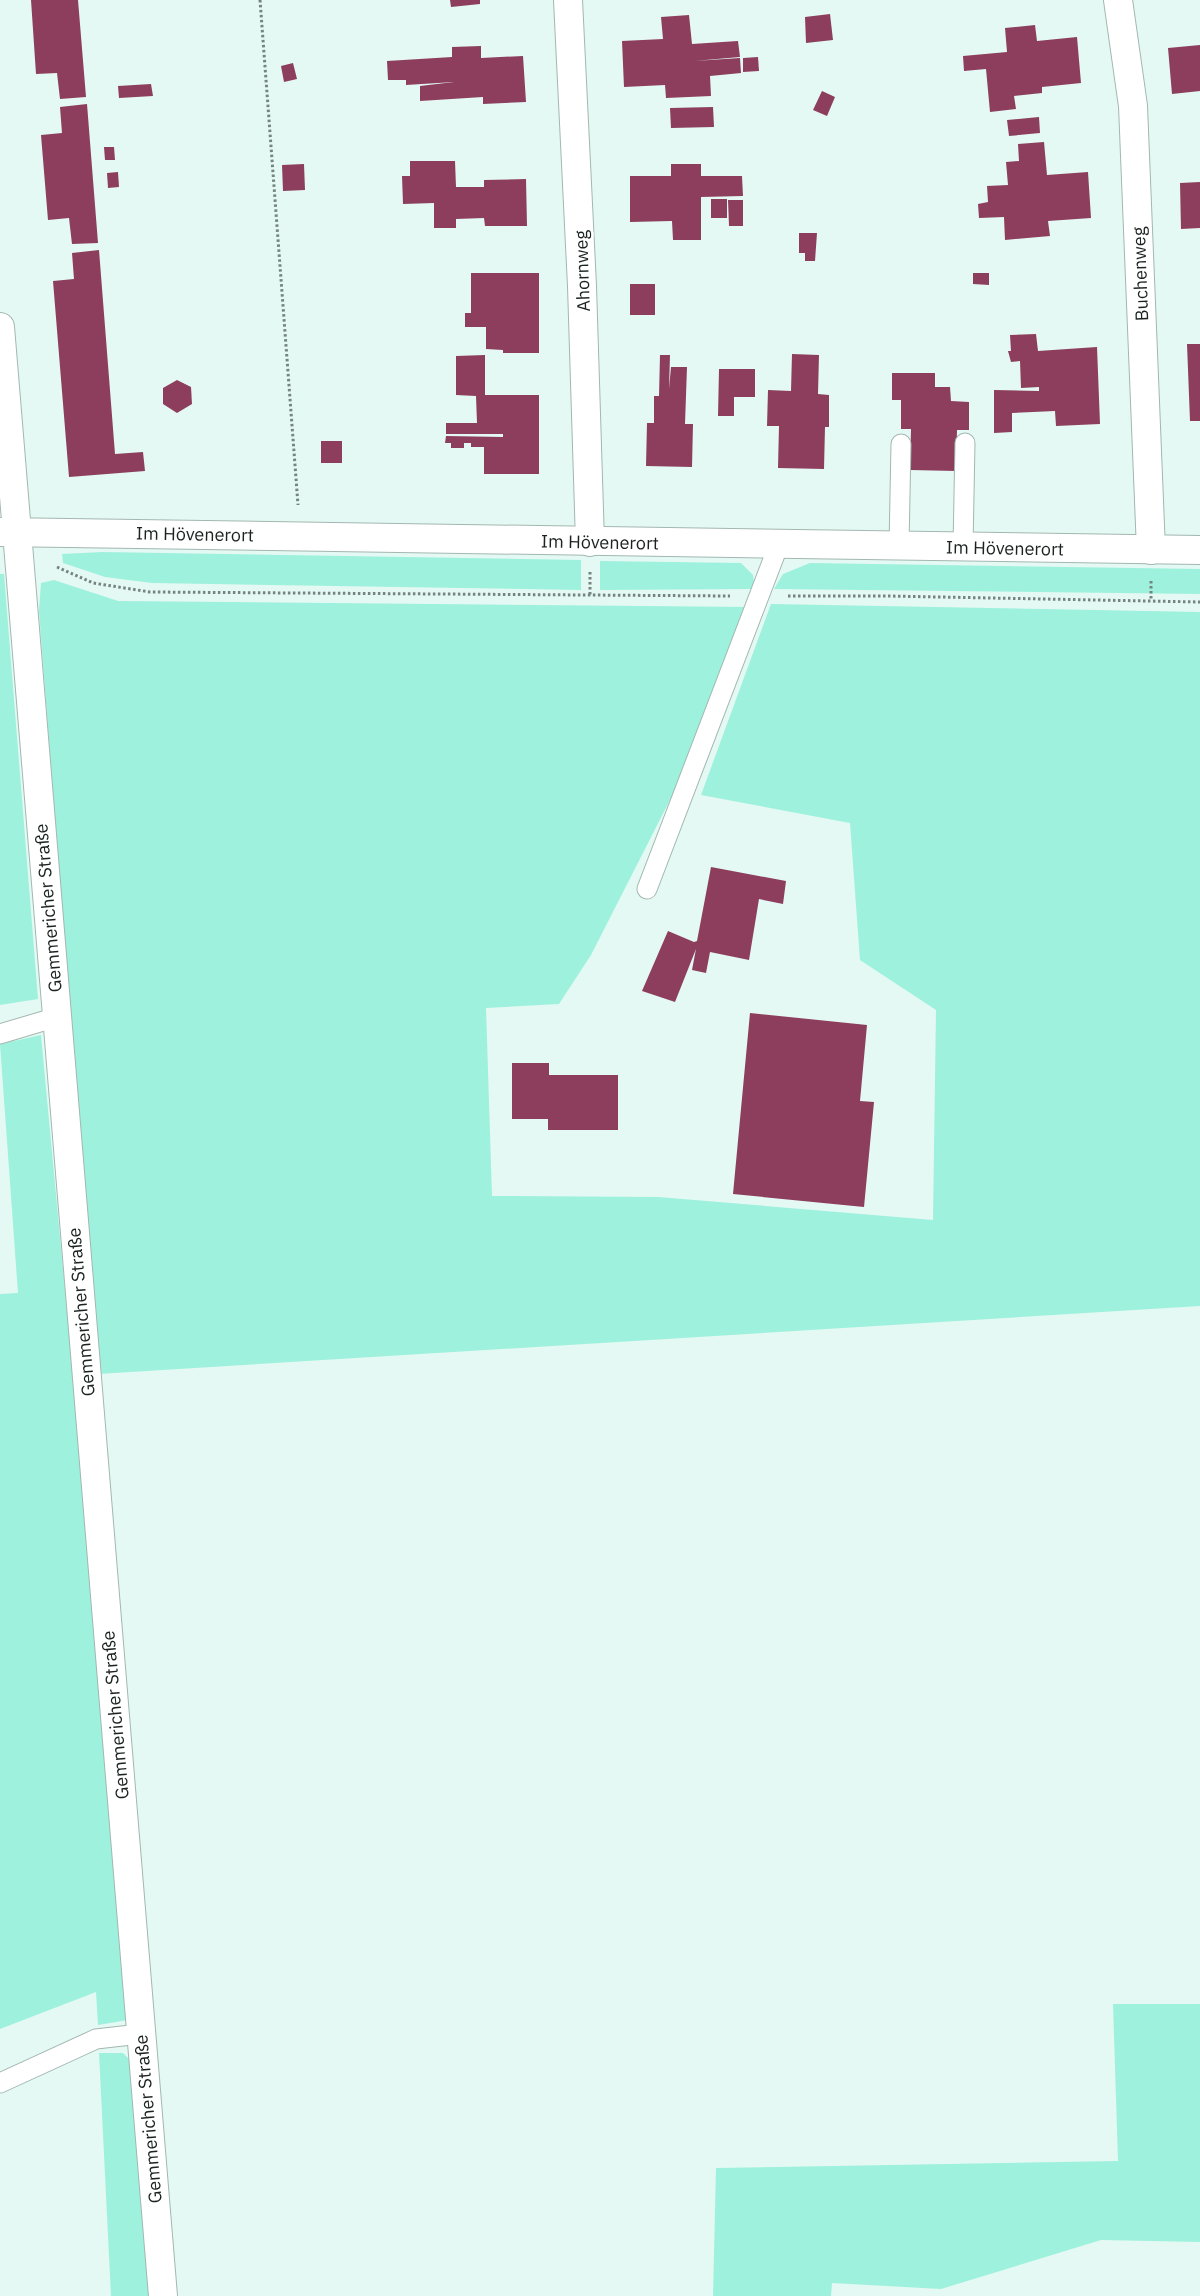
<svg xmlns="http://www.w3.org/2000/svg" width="1200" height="2296" viewBox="0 0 1200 2296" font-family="'IBM Plex Sans',sans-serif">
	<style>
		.green { fill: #9ef1dc }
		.building { fill: #8c3e5c }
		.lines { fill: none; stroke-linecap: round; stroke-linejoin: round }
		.service-casing { stroke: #a3b7b1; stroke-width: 21 }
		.minor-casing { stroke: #a3b7b1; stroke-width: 30 }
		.secondary-casing { stroke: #a3b7b1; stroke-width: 30 }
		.path { stroke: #768480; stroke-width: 3; stroke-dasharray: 2.5 2.5; stroke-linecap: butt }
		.service { stroke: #fff; stroke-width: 19 }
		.minor { stroke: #fff; stroke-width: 28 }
		.secondary { stroke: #fff; stroke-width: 28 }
		.labels { text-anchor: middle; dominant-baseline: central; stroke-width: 5; stroke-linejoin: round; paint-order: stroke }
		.street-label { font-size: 18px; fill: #1b2321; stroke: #fff }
	</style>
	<rect width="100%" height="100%" fill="#e4f9f3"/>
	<!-- green -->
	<g class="green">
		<polygon points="102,552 581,560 581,590 152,583 105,577 63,563 62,554"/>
		<polygon points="600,561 741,563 753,575 755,589 600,590"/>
		<polygon points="810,563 1200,569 1200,594 774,589 783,574"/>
		<polygon points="0,574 4,574 38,999 0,1005"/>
		<polygon points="54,580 118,601 750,607 675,790 591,955 559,1004 486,1008 492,1196 658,1197 933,1220 936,1010 860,960 850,823 701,795 771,604 1200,612 1200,1306 98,1374 39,611 41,583"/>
		<polygon points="41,1035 100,1662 128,2020 98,2025 96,1992 0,2029 0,1294 18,1293 0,1044"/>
		<polygon points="1113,2004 1200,2004 1200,2242 1101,2240 941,2289 832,2283 831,2296 713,2296 716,2168 1118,2161"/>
		<polygon points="99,2053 123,2053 133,2063 151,2296 111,2296"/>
	</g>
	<!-- building -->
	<g class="building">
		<polygon points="31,0 78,0 86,97 60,99 57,73 36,74"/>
		<polygon points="450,0 480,0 480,4 451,7"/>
		<polygon points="830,14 833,40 806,43 805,17"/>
		<polygon points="689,15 692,44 738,41 740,57 694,61 740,58 741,73 710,76 711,96 666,98 665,85 624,87 622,41 663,39 661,17"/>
		<polygon points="1035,25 1037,41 1077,37 1081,83 1042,87 1042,93 1014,96 1016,109 990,112 986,69 964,71 963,56 1007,52 1005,28"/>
		<polygon points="1200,45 1200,91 1172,94 1168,48"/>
		<polygon points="481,46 481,58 523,56 526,102 483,104 483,97 420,101 420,86 454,82 406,85 406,80 388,80 387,61 452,57 452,47"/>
		<polygon points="758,57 759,71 743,72 743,58"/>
		<polygon points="293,63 297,79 284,82 281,66"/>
		<polygon points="151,84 153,96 119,98 118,86"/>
		<polygon points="822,91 835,97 827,116 813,110"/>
		<polygon points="87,104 98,243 72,244 69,218 48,220 41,135 62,133 60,107"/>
		<polygon points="713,107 714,127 671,128 670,108"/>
		<polygon points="1039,117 1040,133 1009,136 1007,120"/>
		<polygon points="1044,142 1047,175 1088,172 1091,218 1048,221 1050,236 1005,240 1004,217 979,218 978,204 988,202 987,186 1008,185 1006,162 1019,161 1018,144"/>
		<polygon points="104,147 114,147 115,160 105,160"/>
		<polygon points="410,161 455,161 456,187 484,187 484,180 526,179 527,226 485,226 484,218 456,219 456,228 434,228 434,203 403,204 402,176 410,176"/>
		<polygon points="304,164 305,190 283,191 282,165"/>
		<polygon points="671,164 701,164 701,176 742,176 743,196 701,197 701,240 673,240 672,221 630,222 630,176 671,176"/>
		<polygon points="118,172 119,187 108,188 107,173"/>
		<polygon points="1200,182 1200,228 1181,229 1180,183"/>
		<rect x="711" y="199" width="16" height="19"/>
		<polygon points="728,200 743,200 743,226 729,226"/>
		<polygon points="799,233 817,233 815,261 805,261 805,253 799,253"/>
		<polygon points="99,250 115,454 143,452 145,471 69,477 53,281 74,279 72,253"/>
		<polygon points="471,273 539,273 539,353 503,353 503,350 486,349 486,327 465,327 465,313 471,313"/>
		<polygon points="973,273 989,273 989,285 973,284"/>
		<rect x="630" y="284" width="25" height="31"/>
		<polygon points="1036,334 1038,351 1097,347 1100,424 1056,426 1055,411 1012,413 1012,432 994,433 994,390 1039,391 1039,387 1021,388 1020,361 1011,362 1008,351 1011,351 1010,335"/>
		<polygon points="1187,344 1200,344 1200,421 1190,421"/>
		<polygon points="792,354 819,355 818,394 829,395 829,427 825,427 824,469 778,468 779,426 767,426 768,390 791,391"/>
		<polygon points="485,355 485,395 539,395 539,474 484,474 484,447 471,447 471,443 464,443 464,448 451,448 451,443 445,443 446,436 503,437 503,434 446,434 446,423 477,423 476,396 456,395 456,356"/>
		<polygon points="660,355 670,355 669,389 671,367 687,367 685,424 693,424 692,467 646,466 647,423 654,423 654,396 659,396"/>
		<polygon points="719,369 755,369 755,397 734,397 734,416 718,416"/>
		<polygon points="892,373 935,373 935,387 950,387 951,401 969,402 969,430 957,430 956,471 910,470 911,429 901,429 901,400 892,400"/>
		<polygon points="177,380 191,387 192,404 177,413 163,404 163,388"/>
		<rect x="321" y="441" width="21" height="22"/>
		<polygon points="711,867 786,881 783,904 759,899 749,960 710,952 706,973 692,970 696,949 675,1002 642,991 668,931 694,942 697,941"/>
		<polygon points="750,1013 867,1025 860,1101 874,1102 864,1207 733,1194"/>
		<polygon points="512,1063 549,1063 549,1075 618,1075 618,1130 548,1130 548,1119 512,1119"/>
	</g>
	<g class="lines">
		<!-- service casing -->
		<g class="service-casing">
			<g id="service">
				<polyline points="899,546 901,444"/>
				<polyline points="963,547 965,443"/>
				<polyline points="647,889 779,544"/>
				<polyline points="0,1034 57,1017"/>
				<polyline points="0,2083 96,2039 140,2034"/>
			</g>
		</g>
		<!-- minor casing -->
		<g class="minor-casing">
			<g id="minor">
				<polyline points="568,0 582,286 590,542"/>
				<polyline points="1118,0 1133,106 1151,550"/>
				<polyline points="0,327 163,2296"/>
			</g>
		</g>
		<!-- secondary casing -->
		<g class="secondary-casing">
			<polyline id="secondary" points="0,532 1200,550"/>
		</g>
		<!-- path -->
		<g class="path">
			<polyline points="260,0 298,505"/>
			<polyline points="57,567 93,583 150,592 730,596"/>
			<polyline points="590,572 590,597"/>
			<polyline points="1151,581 1151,601"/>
			<polyline points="788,596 887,596 1200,602"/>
		</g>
		<!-- service -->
		<use href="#service" class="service"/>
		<!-- minor -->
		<use href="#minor" class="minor"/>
		<!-- secondary -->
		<use href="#secondary" class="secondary"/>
	</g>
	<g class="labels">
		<!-- street labels -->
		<g class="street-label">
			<text transform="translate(582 271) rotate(-92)">Ahornweg</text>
			<text transform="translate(1140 274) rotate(-92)">Buchenweg</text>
			<text transform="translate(195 534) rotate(1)">Im Hövenerort</text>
			<text transform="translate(600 542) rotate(1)">Im Hövenerort</text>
			<text transform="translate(1005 548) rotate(1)">Im Hövenerort</text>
			<text transform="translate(48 908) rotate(-95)">Gemmericher Straße</text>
			<text transform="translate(81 1312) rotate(-95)">Gemmericher Straße</text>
			<text transform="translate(115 1715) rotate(-95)">Gemmericher Straße</text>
			<text transform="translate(148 2119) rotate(-95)">Gemmericher Straße</text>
		</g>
	</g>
</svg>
